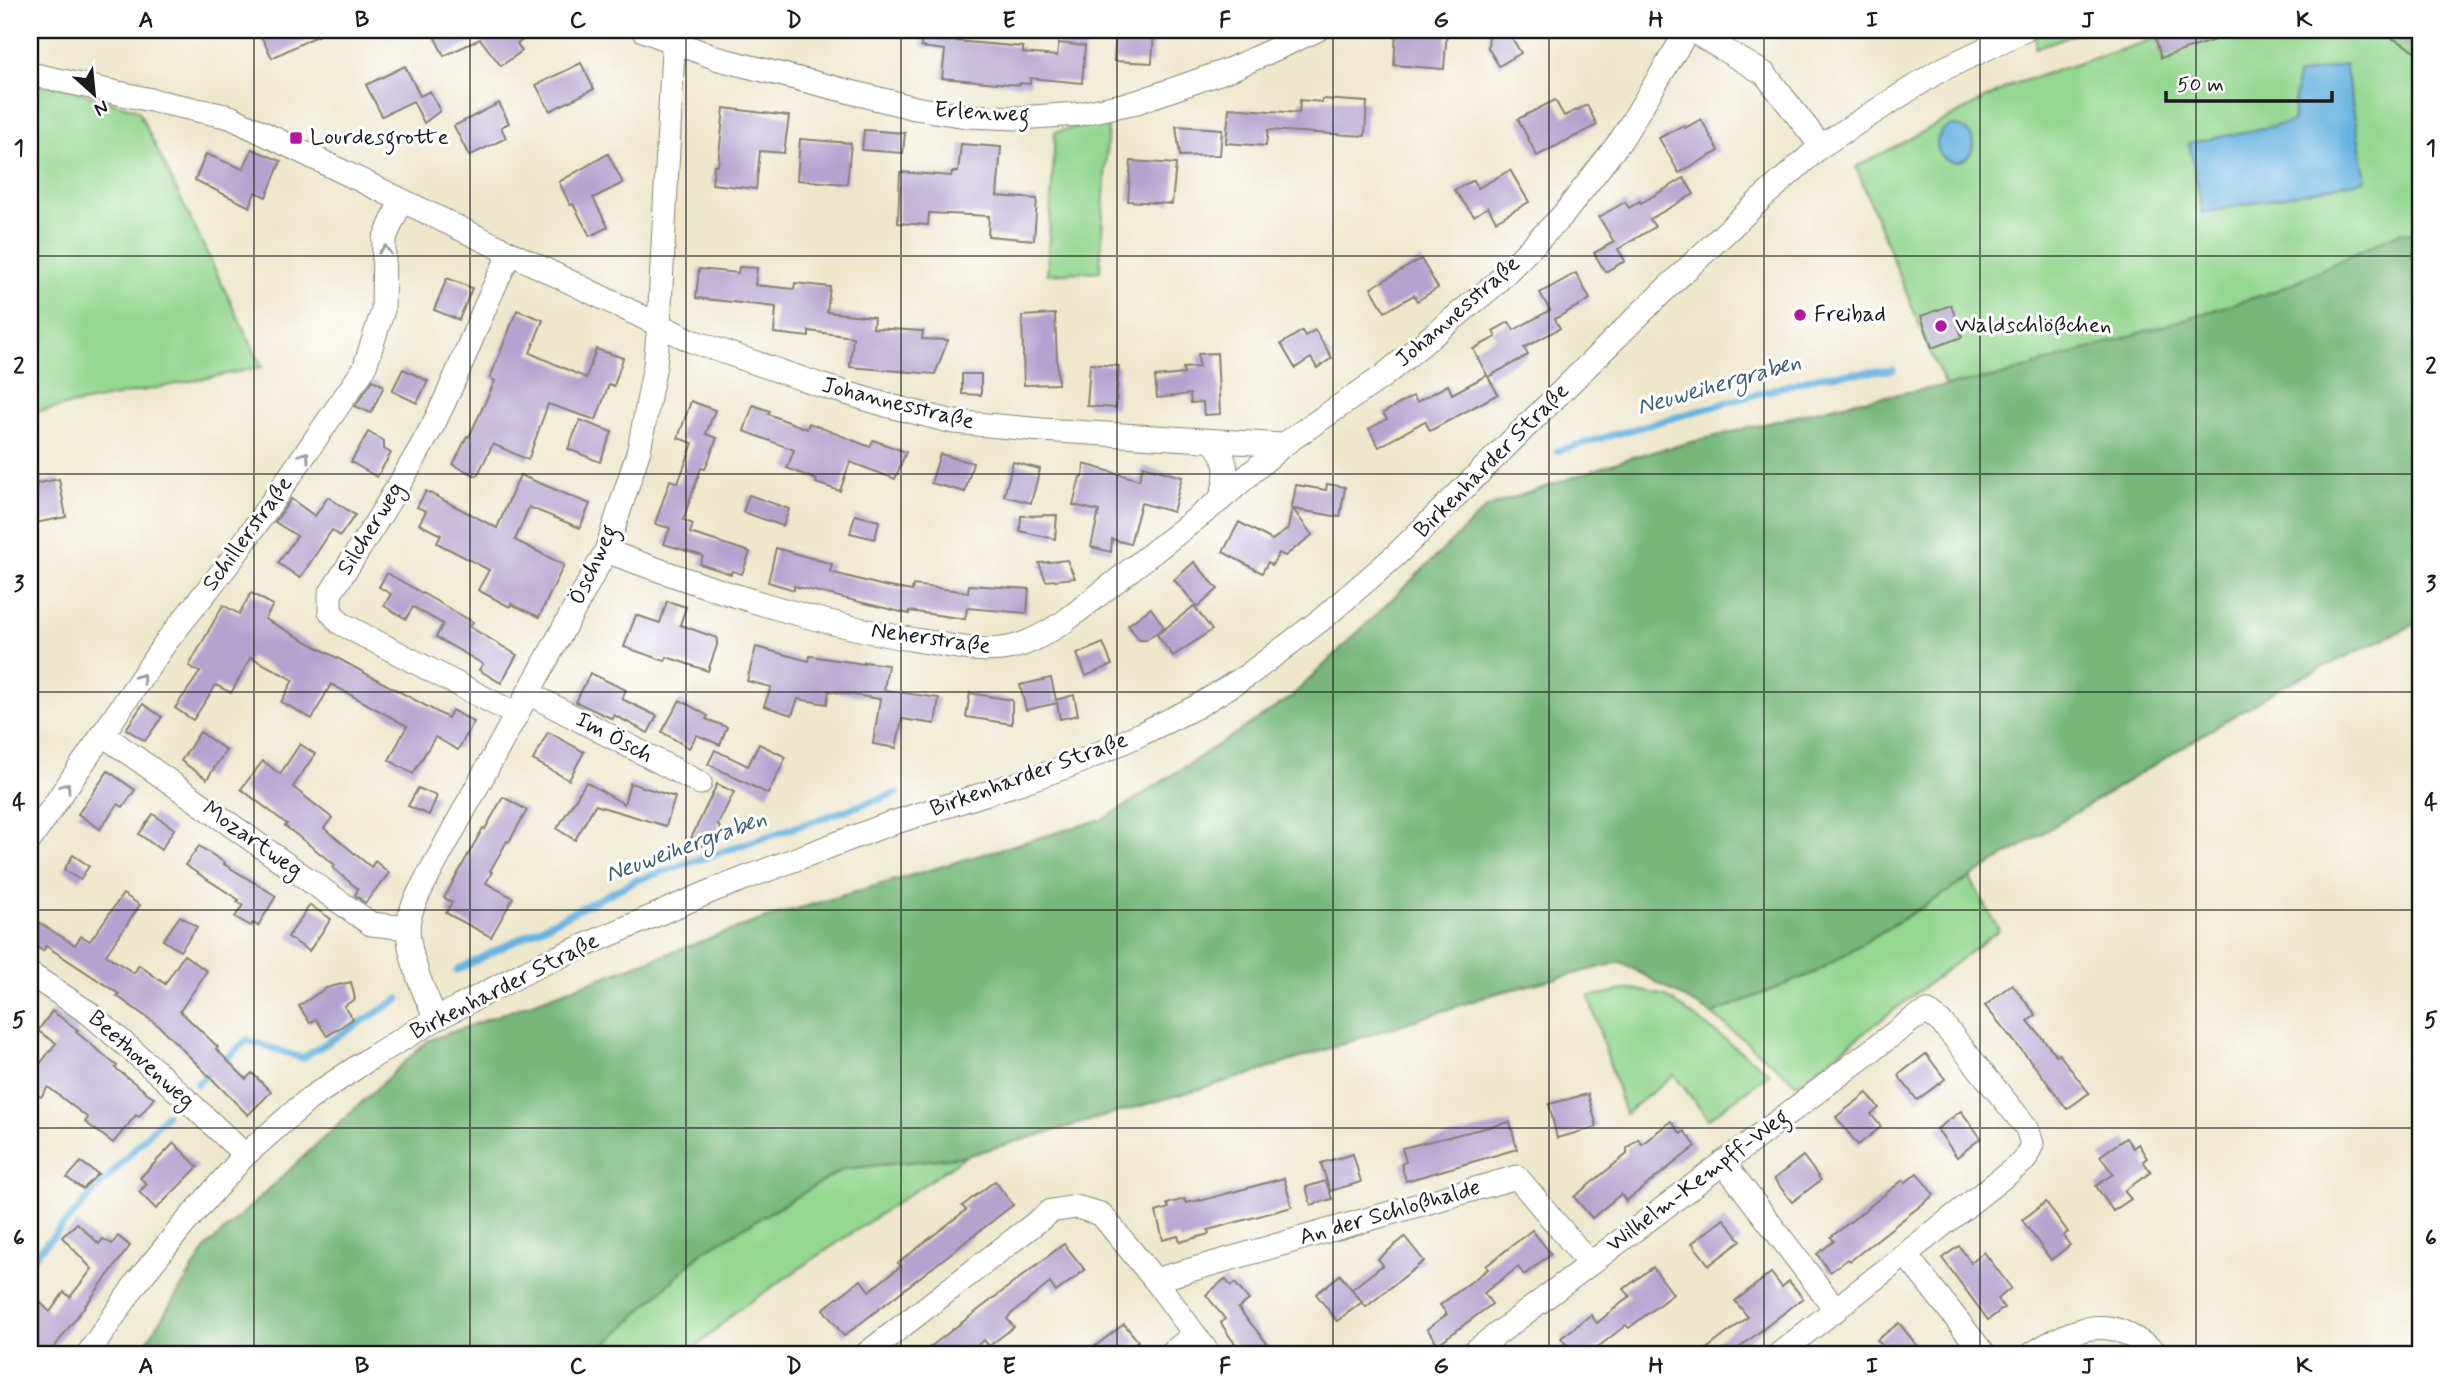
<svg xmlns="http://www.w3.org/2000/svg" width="2450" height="1384" viewBox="0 0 2450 1384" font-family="Mynerve,sans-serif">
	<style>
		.green { fill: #94d790; stroke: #587a56; stroke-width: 2 }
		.forest { fill: #77b87a; stroke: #4a6a4b; stroke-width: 2 }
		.water { fill: #66b2df; stroke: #41677e; stroke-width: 2 }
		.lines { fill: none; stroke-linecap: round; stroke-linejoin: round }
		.stream { stroke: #66b2df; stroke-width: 7 }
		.building { fill: #b3a4cf }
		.minor-casing { stroke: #858274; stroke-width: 25 }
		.minor { stroke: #fff; stroke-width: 23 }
		.oneway { stroke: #999 }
		.grid { fill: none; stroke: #1c1c1c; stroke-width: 2; stroke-opacity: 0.55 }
		.poi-dot { fill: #b5179e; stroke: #fff; stroke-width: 2.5 }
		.labels { text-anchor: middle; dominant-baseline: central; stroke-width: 6; stroke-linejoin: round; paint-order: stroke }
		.street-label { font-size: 23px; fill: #1c1c1c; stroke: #fff }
		.poi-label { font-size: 23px; fill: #1c1c1c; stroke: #fff; text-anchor: start }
		.water-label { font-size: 24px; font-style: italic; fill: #3d6074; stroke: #fff }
		.neatline { fill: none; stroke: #1c1c1c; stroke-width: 2.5 }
		.grid-label { font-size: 23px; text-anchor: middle; font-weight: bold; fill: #1c1c1c }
	</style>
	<rect width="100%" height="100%" fill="#fff"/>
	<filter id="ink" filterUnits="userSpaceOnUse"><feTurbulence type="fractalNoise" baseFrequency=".0143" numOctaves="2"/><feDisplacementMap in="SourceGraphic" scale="14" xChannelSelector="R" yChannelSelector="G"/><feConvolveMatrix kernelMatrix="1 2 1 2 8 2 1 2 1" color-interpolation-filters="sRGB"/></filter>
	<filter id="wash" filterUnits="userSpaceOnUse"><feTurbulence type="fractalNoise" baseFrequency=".00686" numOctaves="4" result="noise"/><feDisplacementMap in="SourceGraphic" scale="28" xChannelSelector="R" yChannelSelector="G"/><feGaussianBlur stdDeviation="1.57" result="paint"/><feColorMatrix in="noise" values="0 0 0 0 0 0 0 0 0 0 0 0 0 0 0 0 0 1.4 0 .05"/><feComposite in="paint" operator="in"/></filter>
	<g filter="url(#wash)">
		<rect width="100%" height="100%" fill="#eee7cc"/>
		<!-- green -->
		<g class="green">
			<polygon points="2036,30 2086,30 2035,48"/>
			<polygon points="2175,30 2420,30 2420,253 1978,453 1931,354 1856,167 2011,85 2142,43"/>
			<polygon points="30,77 138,110 262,367 30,413"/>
			<polygon points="1108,121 1100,271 1047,274 1055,132"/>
			<polygon points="1970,878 1999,930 1797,1084 1712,1014 1816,972"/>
			<polygon points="1632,989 1666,996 1770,1073 1708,1119 1674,1075 1625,1114 1589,996"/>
			<polygon points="966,1156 735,1312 689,1354 596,1354 702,1252 844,1169"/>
		</g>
		<!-- forest -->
		<polygon class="forest" points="2400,232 2420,235 2420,622 2281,687 1816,972 1712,1014 1621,962 1494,994 1252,1074 966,1156 844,1169 702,1252 596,1354 139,1354 207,1247 427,1041 766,918 1106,818 1290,698 1487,507 1632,457 1852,402 2001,376 2278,290"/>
		<!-- water -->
		<g class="water">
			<polygon points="2345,64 2366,180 2203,213 2189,143 2293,122 2297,76"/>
			<circle cx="1955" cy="144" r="18"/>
		</g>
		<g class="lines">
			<!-- stream -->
			<g class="stream">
				<polyline points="1557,451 1820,376 1893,370"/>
				<polyline points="457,970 635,881 897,793"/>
				<polyline points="197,1084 247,1040 302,1058 399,999"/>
				<polyline points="30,1261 166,1115"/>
			</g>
		</g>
		<g id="blocks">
			<!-- building -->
			<g class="building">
				<polygon points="258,30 329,30 272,58"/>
				<polygon points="431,30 537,30 517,44 522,51 501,66 480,39 444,56"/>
				<polygon points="922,30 957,30 956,41 1023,47 1023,53 1057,56 1059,43 1085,46 1082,83 1030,78 1030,84 1020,83 1020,85 942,78 945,50 921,47"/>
				<polygon points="1116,30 1154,30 1152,63 1114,61"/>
				<polygon points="1396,30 1447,30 1444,69 1394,65"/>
				<polygon points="1489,30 1507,30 1521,53 1499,66 1488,48"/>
				<polygon points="2175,30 2234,30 2235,33 2161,58 2155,36"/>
				<polygon points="2377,30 2420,30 2420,53"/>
				<polygon points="581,63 594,89 550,111 536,85"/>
				<polygon points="405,66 420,96 430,91 440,111 424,123 413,101 382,116 366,85"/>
				<polygon points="1322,99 1367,102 1365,136 1268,130 1266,146 1226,143 1229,108 1299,113 1300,100 1322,102"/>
				<polygon points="1555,100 1564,116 1587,105 1597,125 1537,156 1518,119"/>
				<polygon points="499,103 509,123 501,127 506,138 469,156 454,126"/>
				<polygon points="724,108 789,116 784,153 760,151 756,189 712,184 714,165 718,165"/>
				<polygon points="1701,119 1719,151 1679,173 1659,138 1684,125 1685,128"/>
				<polygon points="1176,126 1222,129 1220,155 1180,156"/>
				<polygon points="864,130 905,133 903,153 862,150"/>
				<polygon points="800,139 851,143 847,184 797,180"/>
				<polygon points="961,144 1001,147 997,196 1037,199 1034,240 988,236 989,216 929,213 928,225 898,223 900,172 951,176 952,172 958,172"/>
				<polygon points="252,149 281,161 266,197 255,192 250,207 195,180 206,154 243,169"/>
				<polygon points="608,154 623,183 593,198 608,227 590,236 573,204 570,205 559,182"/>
				<polygon points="1131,161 1176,164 1172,204 1128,201"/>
				<polygon points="1510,170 1529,202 1496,221 1488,207 1474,216 1454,190 1474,180 1478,188"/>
				<polygon points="1684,178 1694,194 1650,219 1655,227 1618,249 1625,261 1605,272 1594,253 1614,242 1599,217 1625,202 1629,208 1640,201 1641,203"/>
				<polygon points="1421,259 1438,288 1417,301 1414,295 1385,312 1371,288"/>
				<polygon points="739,267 757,268 755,285 794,289 795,283 830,287 827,312 874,317 873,328 923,331 922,339 948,340 935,374 850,367 853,337 809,331 809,337 774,333 776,307 696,298 699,269 738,273"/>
				<polygon points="1576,273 1590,299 1555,319 1560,328 1524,348 1528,355 1488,377 1498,394 1430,431 1425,421 1379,447 1369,429 1387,419 1383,413 1413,396 1417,402 1448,385 1452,394 1487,375 1473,349 1496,337 1493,331 1509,322 1514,330 1550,310 1540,293"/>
				<polygon points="447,278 472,288 459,320 434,310"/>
				<polygon points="1951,305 1962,337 1932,348 1921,316"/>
				<polygon points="517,310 543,320 530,353 586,378 596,349 623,358 614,386 609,384 596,420 548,404 528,460 493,444 477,476 453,465 467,436 469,437 495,381 490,378"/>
				<polygon points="1055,314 1058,384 1024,385 1022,316"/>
				<polygon points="1315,330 1332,358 1317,368 1311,358 1295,368 1281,344 1302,331 1305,336"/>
				<polygon points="1217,353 1220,414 1204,415 1203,402 1191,403 1190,394 1157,398 1155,377 1184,374 1183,368 1199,367 1198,354"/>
				<polygon points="1090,364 1119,366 1116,408 1087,406"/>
				<polygon points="403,369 428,381 417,403 392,391"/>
				<polygon points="962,374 981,374 981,395 962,394"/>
				<polygon points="373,380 384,386 371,413 355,406"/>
				<polygon points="691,401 715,410 706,434 717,438 705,469 701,468 683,520 693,524 690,533 750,552 742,574 732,571 731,574 700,564 703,556 664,544 670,528 655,524 670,480 678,483 693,443 678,438"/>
				<polygon points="753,405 770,411 768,414 807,429 809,423 870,447 873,440 906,452 895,479 850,462 840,491 816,483 817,480 787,468 794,450 744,431"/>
				<polygon points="580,420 612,432 600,462 568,449"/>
				<polygon points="368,432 384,441 384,449 391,453 377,477 351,462"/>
				<polygon points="940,454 973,463 965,492 931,483"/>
				<polygon points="1013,462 1040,469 1031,503 1004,496"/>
				<polygon points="1084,464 1139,480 1143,466 1182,477 1173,512 1141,503 1130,544 1112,539 1111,552 1091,547 1099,511 1073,505 1080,477 1083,477"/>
				<polygon points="520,475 590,504 580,528 529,507 515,540 564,565 539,617 511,604 510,607 478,590 489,570 437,543 441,535 419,524 426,511 417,507 426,491 497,528"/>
				<polygon points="59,479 66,517 30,524 30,485"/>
				<polygon points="1327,484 1345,487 1340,517 1293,509 1312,535 1285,556 1279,553 1272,565 1268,562 1262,573 1223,552 1239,522 1272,540 1288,529 1296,485 1326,490"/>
				<polygon points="749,495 789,509 783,526 743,512"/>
				<polygon points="328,497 355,515 340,536 332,530 300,578 278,563 297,536 275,522 291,499 315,516"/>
				<polygon points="855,515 879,521 875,539 850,533"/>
				<polygon points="1057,515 1055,539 1020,531 1021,516"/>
				<polygon points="776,548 832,564 830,572 884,586 912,591 913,585 968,592 969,585 1029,589 1027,613 967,608 965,619 909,611 909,614 794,586 794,590 768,582"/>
				<polygon points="1067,560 1075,578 1046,581 1039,563"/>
				<polygon points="1194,562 1218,589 1198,607 1174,580"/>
				<polygon points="387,573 473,622 470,627 517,655 501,683 479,670 483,664 436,637 443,624 413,607 406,619 384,606 391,594 379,587"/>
				<polygon points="251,593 273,605 265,619 448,718 452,710 474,722 458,750 435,737 413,774 389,760 407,726 331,684 312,719 281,702 293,680 251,657 231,693 216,685 193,720 175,708 200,672 189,666 223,605 239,614"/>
				<polygon points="667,601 686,607 680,625 717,638 717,645 708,671 667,657 665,661 624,647 636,615 660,623"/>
				<polygon points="1194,606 1212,630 1173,656 1157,635"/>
				<polygon points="1151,608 1164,627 1146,640 1139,640 1128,625"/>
				<polygon points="1103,643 1112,665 1086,676 1077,654"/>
				<polygon points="756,647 809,661 810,656 864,664 864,662 888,665 884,690 939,698 935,724 902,719 896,748 873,744 880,699 829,691 827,704 798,699 792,715 764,706 771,687 747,681"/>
				<polygon points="590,673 626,690 622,699 657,716 648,733 614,715 613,719 576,702"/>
				<polygon points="1051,678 1056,700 1074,695 1078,715 1060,719 1057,703 1026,710 1020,685"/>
				<polygon points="970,693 1012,700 1012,724 966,717"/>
				<polygon points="680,700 708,716 706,719 727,727 720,745 697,735 689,748 662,732"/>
				<polygon points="143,704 162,717 145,741 126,729"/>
				<polygon points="200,732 226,750 207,779 181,761"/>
				<polygon points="548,732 584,752 569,780 533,760"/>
				<polygon points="300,744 315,754 293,787 332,818 324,828 371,867 375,861 389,873 365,903 355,895 358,889 333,868 335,865 285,826 287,824 241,789 263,761 280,774"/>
				<polygon points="759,744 786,757 768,794 708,764 715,750 748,766"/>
				<polygon points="108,771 135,790 123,807 118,804 100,829 78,814"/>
				<polygon points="586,782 624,804 630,783 675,797 666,826 595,805 575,840 557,829"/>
				<polygon points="717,784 734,792 718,824 723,836 684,853"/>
				<polygon points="418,788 437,796 429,815 408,806"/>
				<polygon points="503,797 527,810 509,842 507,841 490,871 492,872 486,883 513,898 491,937 446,913 452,902 444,898 483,828 485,829"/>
				<polygon points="153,814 174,829 161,850 139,834"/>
				<polygon points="199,846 225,863 224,864 276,896 258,926 253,923 251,926 235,917 243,905 237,902 239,900 185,865"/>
				<polygon points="73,855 89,866 80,880 64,870"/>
				<polygon points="123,894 140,905 106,955 134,973 139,965 165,984 184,955 207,971 180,1011 218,1047 216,1049 246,1079 252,1073 271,1092 248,1115 159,1026 117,996 119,994 46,946 43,951 30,943 30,917 75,945 81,936 90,941"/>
				<polygon points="310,905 331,919 309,951 288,937"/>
				<polygon points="180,916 197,927 180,951 163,940"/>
				<polygon points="351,982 355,999 344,1006 353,1019 327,1036 316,1019 310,1023 299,1006 326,988"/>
				<polygon points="2012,984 2036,1015 2028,1021 2057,1056 2059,1054 2089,1093 2067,1109 2038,1070 1985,1006"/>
				<polygon points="52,1011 78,1030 76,1032 117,1066 115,1068 154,1098 139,1117 136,1115 113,1143 85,1122 88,1118 48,1087 41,1097 30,1090 30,1077 56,1043 38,1031"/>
				<polygon points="1926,1054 1945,1079 1917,1100 1898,1075"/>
				<polygon points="1867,1093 1879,1108 1871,1114 1881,1127 1858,1145 1836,1117"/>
				<polygon points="1588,1094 1597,1127 1557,1138 1549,1104"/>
				<polygon points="1961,1111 1981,1138 1957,1157 1937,1129"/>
				<polygon points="1671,1121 1681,1134 1684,1131 1696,1146 1626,1201 1621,1194 1592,1218 1574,1197 1627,1154 1627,1148 1638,1139 1642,1144"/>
				<polygon points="1510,1122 1517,1149 1406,1181 1401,1164 1406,1162 1402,1148"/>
				<polygon points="2126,1138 2133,1148 2138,1144 2147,1158 2143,1161 2151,1172 2124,1191 2131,1199 2113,1211 2096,1186 2113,1174 2100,1156"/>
				<polygon points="174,1143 198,1167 156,1209 139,1192 147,1184 140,1178"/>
				<polygon points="1353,1154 1361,1182 1330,1191 1321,1163"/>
				<polygon points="1803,1156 1821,1180 1792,1202 1774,1179"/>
				<polygon points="81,1162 98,1174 83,1189 67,1178"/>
				<polygon points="1917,1173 1934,1195 1850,1261 1848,1259 1830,1272 1817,1254 1834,1241 1831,1237 1903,1180 1905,1183"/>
				<polygon points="1284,1178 1292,1207 1208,1230 1209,1234 1180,1242 1178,1236 1163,1240 1156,1212 1169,1208 1167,1204 1184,1199 1186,1203 1200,1200 1200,1201"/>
				<polygon points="995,1181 1013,1205 844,1336 823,1309 861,1280 869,1291 901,1266 898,1263 966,1210 962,1206"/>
				<polygon points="1326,1181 1332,1199 1311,1205 1306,1187"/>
				<polygon points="2046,1202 2068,1232 2063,1236 2070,1245 2051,1260 2022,1220"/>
				<polygon points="1724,1219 1741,1241 1709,1265 1692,1243"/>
				<polygon points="77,1223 99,1244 103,1239 112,1244 118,1236 130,1246 49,1354 30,1354 30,1292 50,1312 64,1292 70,1297 92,1269 62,1237"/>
				<polygon points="1532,1230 1551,1254 1524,1275 1518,1267 1484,1293 1492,1304 1438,1344 1427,1329 1447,1314 1440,1305 1488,1269 1486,1266"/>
				<polygon points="1405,1237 1424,1261 1366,1307 1352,1289 1383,1265 1378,1259"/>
				<polygon points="1064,1244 1085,1270 1056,1292 1050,1283 1010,1315 1007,1319 1014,1327 989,1346 984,1340 965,1354 921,1354"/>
				<polygon points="1959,1246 1971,1262 1984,1252 2011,1288 1998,1299 2004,1308 1988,1320 1942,1258"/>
				<polygon points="1653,1267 1673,1294 1629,1328 1626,1325 1589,1354 1553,1354 1566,1344 1561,1338 1591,1315 1597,1323 1630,1296 1624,1289"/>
				<polygon points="1771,1273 1782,1287 1789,1281 1803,1298 1731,1354 1700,1354 1748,1317 1735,1301"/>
				<polygon points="1340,1275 1362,1302 1337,1321 1316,1294"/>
				<polygon points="1225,1279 1231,1286 1235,1283 1249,1300 1238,1308 1276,1354 1243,1354 1230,1337 1221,1323 1225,1319 1206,1295"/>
				<polygon points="1899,1323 1924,1354 1889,1354 1877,1340"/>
				<polygon points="1124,1324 1138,1341 1122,1354 1085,1354"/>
			</g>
		</g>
	</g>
	<g filter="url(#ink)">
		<use href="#blocks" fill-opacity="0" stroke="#858274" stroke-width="2"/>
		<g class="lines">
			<!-- minor casing -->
			<g class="minor-casing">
				<g id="minor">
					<polyline points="643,30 719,59 915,108 966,116 1018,118 1079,114 1137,102 1231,69 1317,30"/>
					<polyline points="1691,30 1765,74 1821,146"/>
					<polyline points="30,74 230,117 692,341 820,385 886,405 954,422 1042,430 1283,445 1382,377 1493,286 1563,215 1621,140 1688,30"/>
					<path d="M510 254C481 309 462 369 433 425 402 483 366 539 330 594V611L340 623 517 715"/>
					<path d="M1212 441C1230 459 1228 479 1220 500"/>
					<path d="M606 551C709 589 815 624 922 641 948 645 975 652 1001 649 1024 647 1045 634 1064 622L1220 500 1283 445"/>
					<polyline points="528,693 700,783"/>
					<polyline points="102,734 371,924 408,928"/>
					<polyline points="30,840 166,642 233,558 364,369 383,310 384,240 401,201"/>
					<polyline points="30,974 89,1013 157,1072 245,1155"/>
					<path d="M436 1019C424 992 409 959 408 929 408 914 416 899 422 887L606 551 639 450 655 365 659 325 674 30"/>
					<polyline points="1723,1162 1836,1310"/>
					<polyline points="1906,1255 1984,1354"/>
					<polyline points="1155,1280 1517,1177 1590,1264"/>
					<polyline points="88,1354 137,1282 180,1229 245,1155 309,1099 372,1057 436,1019 537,966 714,890 886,825 1016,784 1080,762 1141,734 1196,707 1248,675 1322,619 1395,556 1651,303 1761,199 1821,146 1937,72 2025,30"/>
					<polyline points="866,1354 1051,1211 1076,1207 1101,1214 1155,1280 1209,1354"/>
					<polyline points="1170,1354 1194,1335"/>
					<polyline points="1471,1354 1913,1019 1928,1012 1943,1024 2027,1128 2032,1144 2025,1160 1779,1354"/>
					<path d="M2032 1354C2058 1337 2094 1318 2125 1333 2137 1339 2148 1347 2158 1354"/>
				</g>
			</g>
			<!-- minor -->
			<use href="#minor" class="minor"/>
		</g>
		<!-- one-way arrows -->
		<defs><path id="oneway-chevron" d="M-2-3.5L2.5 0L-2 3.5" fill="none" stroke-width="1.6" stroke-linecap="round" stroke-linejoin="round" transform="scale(1.75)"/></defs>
		<g class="oneway">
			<use href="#oneway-chevron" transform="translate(385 250) rotate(-87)"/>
			<use href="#oneway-chevron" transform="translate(305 456) rotate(-55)"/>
			<use href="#oneway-chevron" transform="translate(141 678) rotate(-55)"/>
			<use href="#oneway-chevron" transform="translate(66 787) rotate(-56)"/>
		</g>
	</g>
	<!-- grid -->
	<path class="grid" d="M254 30V1354M470 30V1354M686 30V1354M901 30V1354M1117 30V1354M1333 30V1354M1549 30V1354M1764 30V1354M1980 30V1354M2196 30V1354M30 256H2420M30 474H2420M30 692H2420M30 910H2420M30 1128H2420"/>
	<!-- markers -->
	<g class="poi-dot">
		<rect x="289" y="131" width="14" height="14" rx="3.5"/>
		<circle cx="1800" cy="315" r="7"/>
		<circle cx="1941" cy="326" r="7"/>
	</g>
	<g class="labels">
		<!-- street labels -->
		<g class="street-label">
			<text transform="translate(982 113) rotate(3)">Erlenweg</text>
			<text transform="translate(1458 312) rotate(-41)">Johannesstraße</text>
			<text transform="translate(898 404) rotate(14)">Johannesstraße</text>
			<text transform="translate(1492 461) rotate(-45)">Birkenharder Straße</text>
			<text transform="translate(371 529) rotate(-58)">Silcherweg</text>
			<text transform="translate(248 534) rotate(-54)">Schillerstraße</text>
			<text transform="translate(594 565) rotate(-65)">Öschweg</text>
			<text transform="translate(931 639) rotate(8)">Neherstraße</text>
			<text transform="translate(614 738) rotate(28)">Im Ösch</text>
			<text transform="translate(1029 775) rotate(-20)">Birkenharder Straße</text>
			<text transform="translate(252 840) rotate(35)">Mozartweg</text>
			<text transform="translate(505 987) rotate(-27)">Birkenharder Straße</text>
			<text transform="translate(141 1060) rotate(42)">Beethovenweg</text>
			<text transform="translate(1698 1181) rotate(-37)">Wilhelm-Kempff-Weg</text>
			<text transform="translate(1390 1213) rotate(-16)">An der Schloßhalde</text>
		</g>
		<!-- poi labels -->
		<g class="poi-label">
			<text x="310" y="138">Lourdesgrotte</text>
			<text x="1814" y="315">Freibad</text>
			<text x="1955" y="326">Waldschlößchen</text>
		</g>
		<!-- water labels -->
		<g class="water-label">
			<text transform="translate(1719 385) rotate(-16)">Neuweihergraben</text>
			<text transform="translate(686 847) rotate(-20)">Neuweihergraben</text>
		</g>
	</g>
	<!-- margin -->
	<rect width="2450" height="1384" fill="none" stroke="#fff" stroke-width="77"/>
	<!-- north arrow -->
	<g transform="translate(94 94) rotate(153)" stroke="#ffffff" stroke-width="5" paint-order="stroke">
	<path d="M0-5L12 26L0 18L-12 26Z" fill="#1c1c1c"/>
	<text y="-10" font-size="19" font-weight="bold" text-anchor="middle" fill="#1c1c1c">N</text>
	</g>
	<!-- scale -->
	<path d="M2166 91v10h166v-10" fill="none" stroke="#1c1c1c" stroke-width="3.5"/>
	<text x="2177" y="91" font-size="21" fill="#1c1c1c" stroke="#ffffff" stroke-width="5" paint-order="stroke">50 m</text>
	<rect x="38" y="38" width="2374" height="1308" class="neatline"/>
	<g class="grid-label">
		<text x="146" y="27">A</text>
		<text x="362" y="27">B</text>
		<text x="578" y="27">C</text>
		<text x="794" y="27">D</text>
		<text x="1009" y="27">E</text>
		<text x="1225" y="27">F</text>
		<text x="1441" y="27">G</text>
		<text x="1656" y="27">H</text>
		<text x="1872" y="27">I</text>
		<text x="2088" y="27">J</text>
		<text x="2304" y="27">K</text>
		<text x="19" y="155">1</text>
		<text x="2431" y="155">1</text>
		<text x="19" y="373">2</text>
		<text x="2431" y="373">2</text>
		<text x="19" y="591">3</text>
		<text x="2431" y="591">3</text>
		<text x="19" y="809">4</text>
		<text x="2431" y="809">4</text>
		<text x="19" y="1027">5</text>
		<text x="2431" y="1027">5</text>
		<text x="19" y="1245">6</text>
		<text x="2431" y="1245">6</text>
		<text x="146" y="1373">A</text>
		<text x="362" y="1373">B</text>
		<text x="578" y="1373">C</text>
		<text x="794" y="1373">D</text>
		<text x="1009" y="1373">E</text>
		<text x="1225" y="1373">F</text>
		<text x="1441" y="1373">G</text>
		<text x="1656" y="1373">H</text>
		<text x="1872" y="1373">I</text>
		<text x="2088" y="1373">J</text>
		<text x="2304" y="1373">K</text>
	</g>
</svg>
